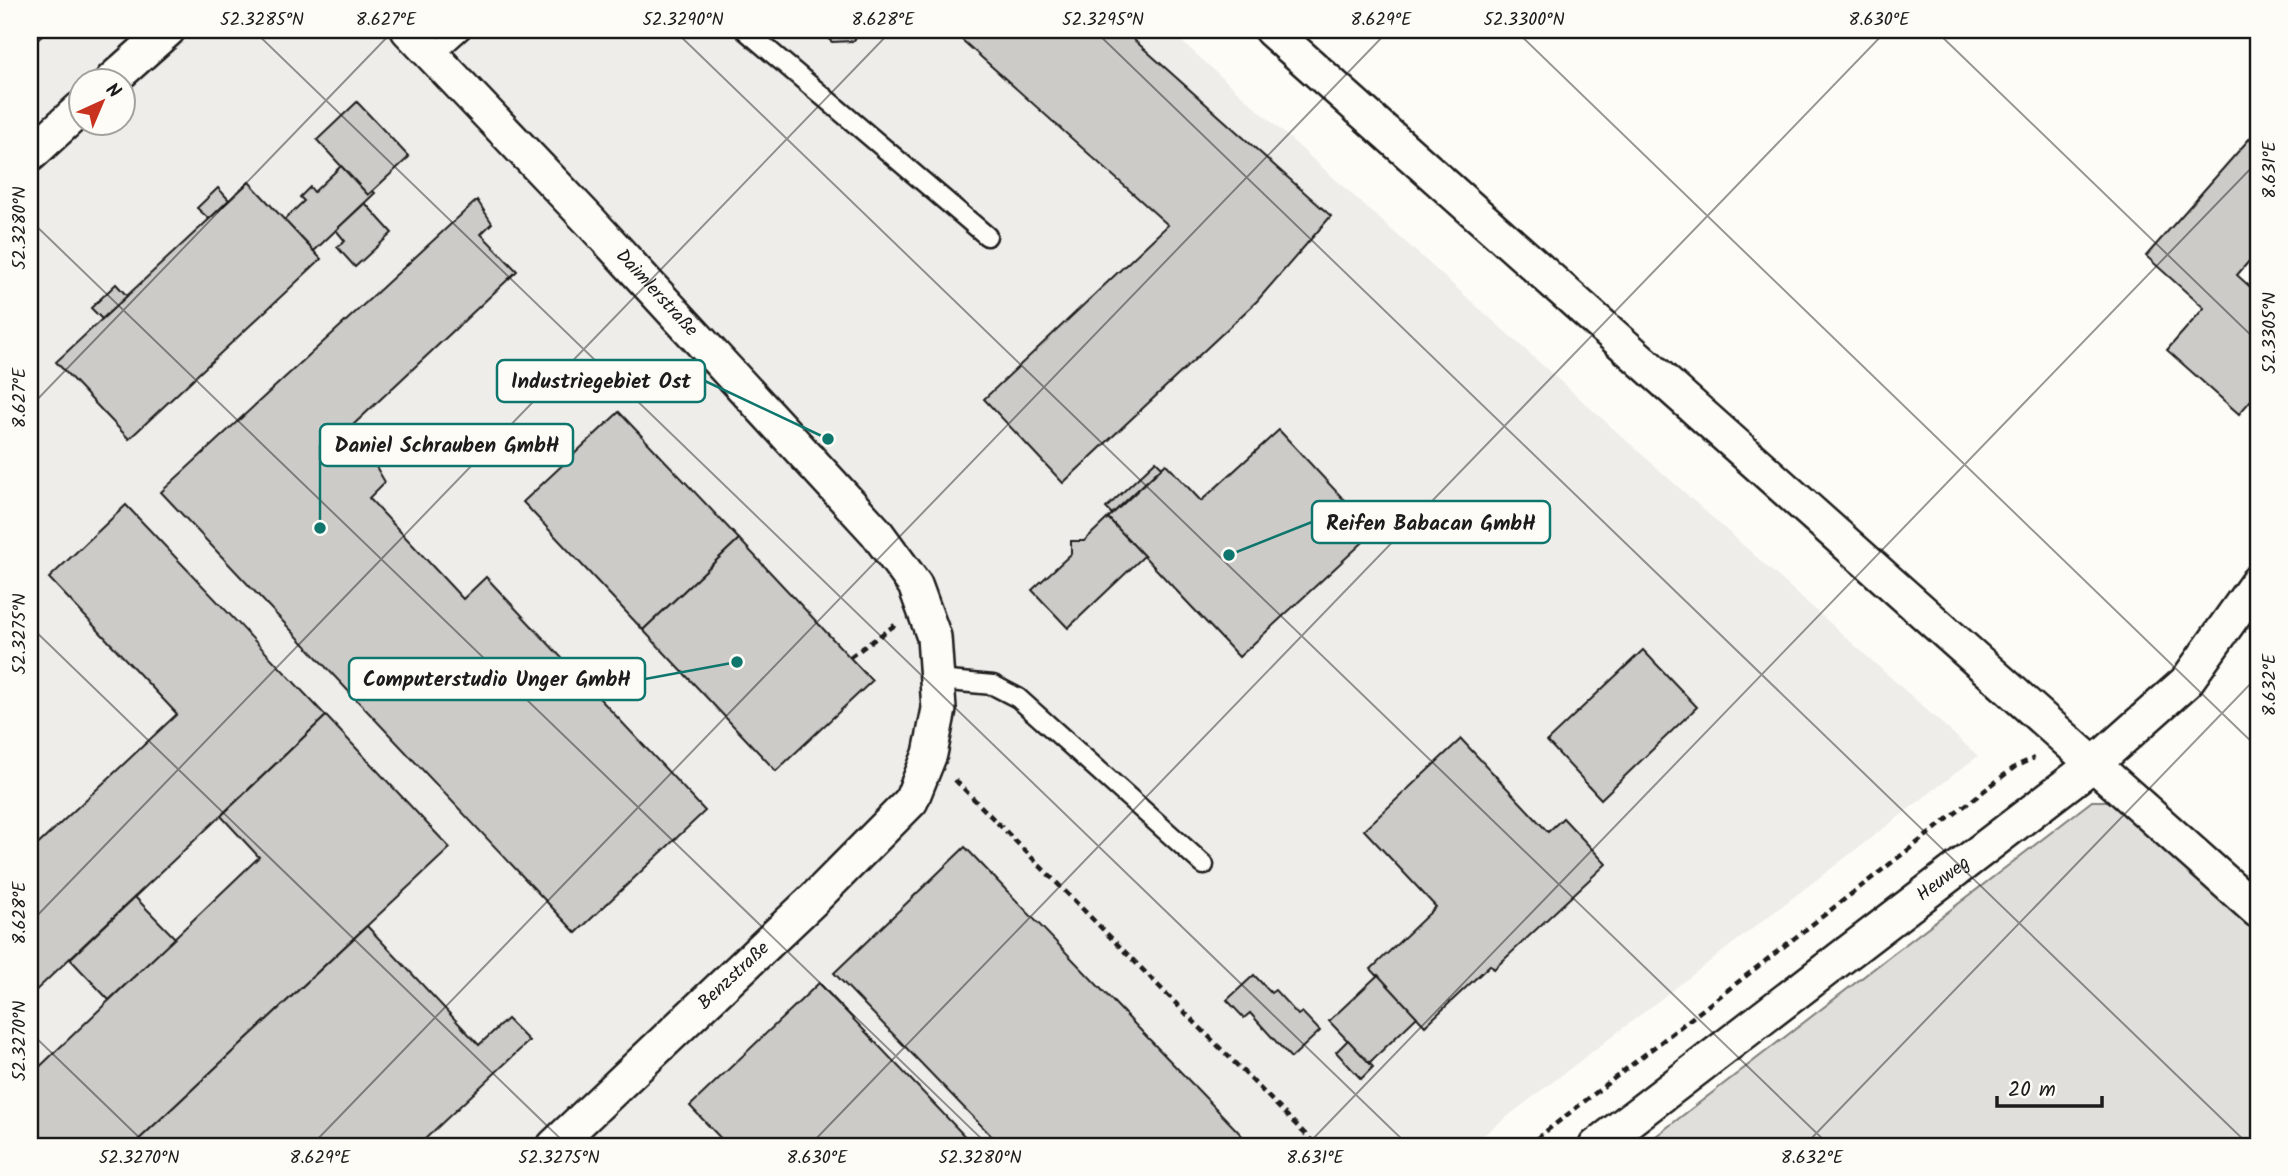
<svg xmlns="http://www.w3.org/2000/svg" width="2288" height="1176" viewBox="0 0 2288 1176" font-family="Kalam,sans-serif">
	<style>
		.built { fill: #eeede9; fill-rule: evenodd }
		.green { fill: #e0dfdb; stroke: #7e7e7c; stroke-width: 2 }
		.building { fill: #cccbc8; stroke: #1c1c1c; stroke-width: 2 }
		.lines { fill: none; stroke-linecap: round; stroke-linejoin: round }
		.lane-casing { stroke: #1c1c1c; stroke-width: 23 }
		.street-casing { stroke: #1c1c1c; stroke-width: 38 }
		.path { stroke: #1c1c1c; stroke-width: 4.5; stroke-dasharray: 7 5; stroke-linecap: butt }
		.lane { stroke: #fdfcf7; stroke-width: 18 }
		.street { stroke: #fdfcf7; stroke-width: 33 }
		.ticks { fill: none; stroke: #1c1c1c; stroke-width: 2; stroke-opacity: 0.45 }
		.labels { text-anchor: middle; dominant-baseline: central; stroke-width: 6; stroke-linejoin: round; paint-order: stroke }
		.street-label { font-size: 19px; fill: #1c1c1c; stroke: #fdfcf7 }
		.leader { fill: none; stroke: #0f766e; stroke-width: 2.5 }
		.callout-dot { fill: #0f766e; stroke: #fdfcf7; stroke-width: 2.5 }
		.callout { fill: #fdfcf7; stroke: #0f766e; stroke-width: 2.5 }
		.callout-label { font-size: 21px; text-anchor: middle; font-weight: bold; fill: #1c1c1c }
		.neatline { fill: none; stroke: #1c1c1c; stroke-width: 2.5 }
		.ticks-label { font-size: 18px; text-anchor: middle; fill: #1c1c1c }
	</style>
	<rect width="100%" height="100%" fill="#fdfcf7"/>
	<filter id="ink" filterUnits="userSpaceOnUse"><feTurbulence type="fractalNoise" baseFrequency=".0143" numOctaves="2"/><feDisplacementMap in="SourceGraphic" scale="14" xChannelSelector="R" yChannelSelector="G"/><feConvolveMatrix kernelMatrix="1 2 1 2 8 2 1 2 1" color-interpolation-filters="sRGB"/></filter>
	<g filter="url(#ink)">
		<!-- built -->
		<path class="built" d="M30 30H1169L1978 756 1469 1146H30ZM80 80H122V122H80Z"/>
		<!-- green -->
		<polygon class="green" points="2092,801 2122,801 2258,926 2258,1146 1643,1146"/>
		<!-- building -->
		<g class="building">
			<polygon points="30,30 48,30 30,47"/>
			<polygon points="818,30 864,30 853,41 832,42"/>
			<polygon points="951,30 1123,30 1331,216 1257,301 1063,483 984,399 1168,225"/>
			<polygon points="357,102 409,157 368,195 317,140"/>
			<polygon points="2258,129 2258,251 2237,275 2258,294 2258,392 2239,414 2167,350 2204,308 2146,256"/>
			<polygon points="341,166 368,195 373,191 375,193 314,251 284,220 304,201 300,197 310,187 314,192"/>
			<polygon points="249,182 321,259 129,439 56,362"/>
			<polygon points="218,188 229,200 209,219 197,208"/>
			<polygon points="477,200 492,223 481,234 517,271 352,426 385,482 369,498 463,599 486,577 705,811 576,933 161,492"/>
			<polygon points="365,203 392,233 355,267 337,247 345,241 336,230"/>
			<polygon points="116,284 127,296 102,319 91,308"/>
			<polygon points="619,412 739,539 643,630 523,502"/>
			<polygon points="1279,430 1374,532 1239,657 1108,518 1166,464 1201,501"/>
			<polygon points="1156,461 1162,467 1112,514 1106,508"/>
			<polygon points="126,505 326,716 30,996 30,852 177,714 49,578"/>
			<polygon points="1108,518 1144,556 1068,628 1032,590 1071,554 1071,541 1084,541"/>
			<polygon points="739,539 872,681 776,771 643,630"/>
			<polygon points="1643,650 1697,707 1601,799 1547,741"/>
			<polygon points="326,716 450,848 132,1146 30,1146 30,1076 259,857 221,816"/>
			<polygon points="1461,739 1548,832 1563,818 1606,864 1494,969 1490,965 1425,1026 1371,969 1436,907 1364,830"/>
			<polygon points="965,847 1124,1013 1252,1146 1001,1146 834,973"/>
			<polygon points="135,897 175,938 109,1000 70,959"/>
			<polygon points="367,926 479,1045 507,1019 529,1041 424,1140 430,1146 132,1146"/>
			<polygon points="1254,975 1271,993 1275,990 1298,1015 1302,1012 1320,1031 1291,1058 1250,1013 1244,1018 1227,1000"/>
			<polygon points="1378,975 1417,1017 1369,1063 1329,1021"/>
			<polygon points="819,983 974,1146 728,1146 690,1106"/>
			<polygon points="1348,1040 1373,1067 1361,1079 1336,1052"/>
		</g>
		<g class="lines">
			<!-- lane casing -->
			<g class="lane-casing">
				<g id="lane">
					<polyline points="745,30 987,236"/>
					<polyline points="433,55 461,30"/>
					<polyline points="938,680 993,685 1018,698 1204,865"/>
				</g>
			</g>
			<!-- street casing -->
			<g class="street-casing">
				<g id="street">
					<path id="s1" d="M408 30 589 220 876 532 915 585 934 637 939 709 930 754 911 801 813 900 554 1146"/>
					<polyline points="1271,30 2258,911"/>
					<polyline points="112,80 168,30"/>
					<polyline points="30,155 80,109"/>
					<path id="s2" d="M1596 1146 2095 763 2186 682 2258 581"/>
				</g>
			</g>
			<!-- path -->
			<g class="path">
				<polyline points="850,657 895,625"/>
				<polyline points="955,780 1317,1146"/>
				<polyline points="1527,1146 2016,766 2034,758"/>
			</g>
			<!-- lane -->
			<use href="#lane" class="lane"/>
			<!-- street -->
			<use href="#street" class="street"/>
		</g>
	</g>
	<!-- ticks -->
	<path class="ticks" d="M253 30 1409 1146M674 30 1830 1146M1094 30 2250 1146M1515 30 2258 748M1935 30 2258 342M30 220 989 1146M30 407 394 30M30 626 568 1146M30 923 892 30M30 1032 148 1146M311 1146 1389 30M809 1146 1887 30M1306 1146 2258 161M1804 1146 2258 676"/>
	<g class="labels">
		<!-- street labels -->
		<g class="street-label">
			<text stroke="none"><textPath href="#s1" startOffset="362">Daimlerstraße</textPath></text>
			<text stroke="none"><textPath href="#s2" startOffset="438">Heuweg</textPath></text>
			<text transform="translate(734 976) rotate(-43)">Benzstraße</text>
		</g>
	</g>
	<!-- callouts -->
	<path class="leader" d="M828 439L705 381M320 528L320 445M1229 555L1312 522M737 662L645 679"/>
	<g class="callout-dot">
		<circle cx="828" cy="439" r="7"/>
		<circle cx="320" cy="528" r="7"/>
		<circle cx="1229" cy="555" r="7"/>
		<circle cx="737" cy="662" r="7"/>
	</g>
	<g class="callout">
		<rect x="497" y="360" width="208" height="42" rx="7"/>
		<rect x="320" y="424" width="253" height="42" rx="7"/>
		<rect x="1312" y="501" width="238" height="42" rx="7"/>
		<rect x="349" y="658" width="296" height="42" rx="7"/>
	</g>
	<g class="callout-label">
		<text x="601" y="388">Industriegebiet Ost</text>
		<text x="447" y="452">Daniel Schrauben GmbH</text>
		<text x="1431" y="530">Reifen Babacan GmbH</text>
		<text x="497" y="686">Computerstudio Unger GmbH</text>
	</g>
	<!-- margin -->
	<rect width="2288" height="1176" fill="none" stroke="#fdfcf7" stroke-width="77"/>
	<!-- north arrow -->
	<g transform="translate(102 102) rotate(44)"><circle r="33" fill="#fdfcf7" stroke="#a3a29f" stroke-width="2"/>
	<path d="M0-5L12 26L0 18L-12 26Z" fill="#c8321e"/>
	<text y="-10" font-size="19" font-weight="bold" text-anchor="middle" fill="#1c1c1c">N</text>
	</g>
	<!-- scale -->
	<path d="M1997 1096v10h105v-10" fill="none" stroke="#1c1c1c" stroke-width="3.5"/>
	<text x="2008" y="1096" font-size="21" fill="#1c1c1c" stroke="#fdfcf7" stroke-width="5" paint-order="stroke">20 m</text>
	<rect x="38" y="38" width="2212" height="1100" class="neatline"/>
	<g class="ticks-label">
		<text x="262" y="25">52.3285°N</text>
		<text x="386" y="25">8.627°E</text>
		<text x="683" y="25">52.3290°N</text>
		<text x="883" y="25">8.628°E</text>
		<text x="1103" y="25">52.3295°N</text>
		<text x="1381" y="25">8.629°E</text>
		<text x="1524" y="25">52.3300°N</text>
		<text x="1879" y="25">8.630°E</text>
		<text transform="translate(2269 170) rotate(-90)" y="6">8.631°E</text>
		<text transform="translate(19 228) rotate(-90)" y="6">52.3280°N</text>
		<text transform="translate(2269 333) rotate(-90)" y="6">52.3305°N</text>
		<text transform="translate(19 398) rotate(-90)" y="6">8.627°E</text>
		<text transform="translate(19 634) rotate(-90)" y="6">52.3275°N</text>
		<text transform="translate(2269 685) rotate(-90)" y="6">8.632°E</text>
		<text transform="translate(19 913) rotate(-90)" y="6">8.628°E</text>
		<text transform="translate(19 1041) rotate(-90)" y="6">52.3270°N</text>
		<text x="139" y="1163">52.3270°N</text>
		<text x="320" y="1163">8.629°E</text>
		<text x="559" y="1163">52.3275°N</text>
		<text x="817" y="1163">8.630°E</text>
		<text x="980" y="1163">52.3280°N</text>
		<text x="1315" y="1163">8.631°E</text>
		<text x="1812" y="1163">8.632°E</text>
	</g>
</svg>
